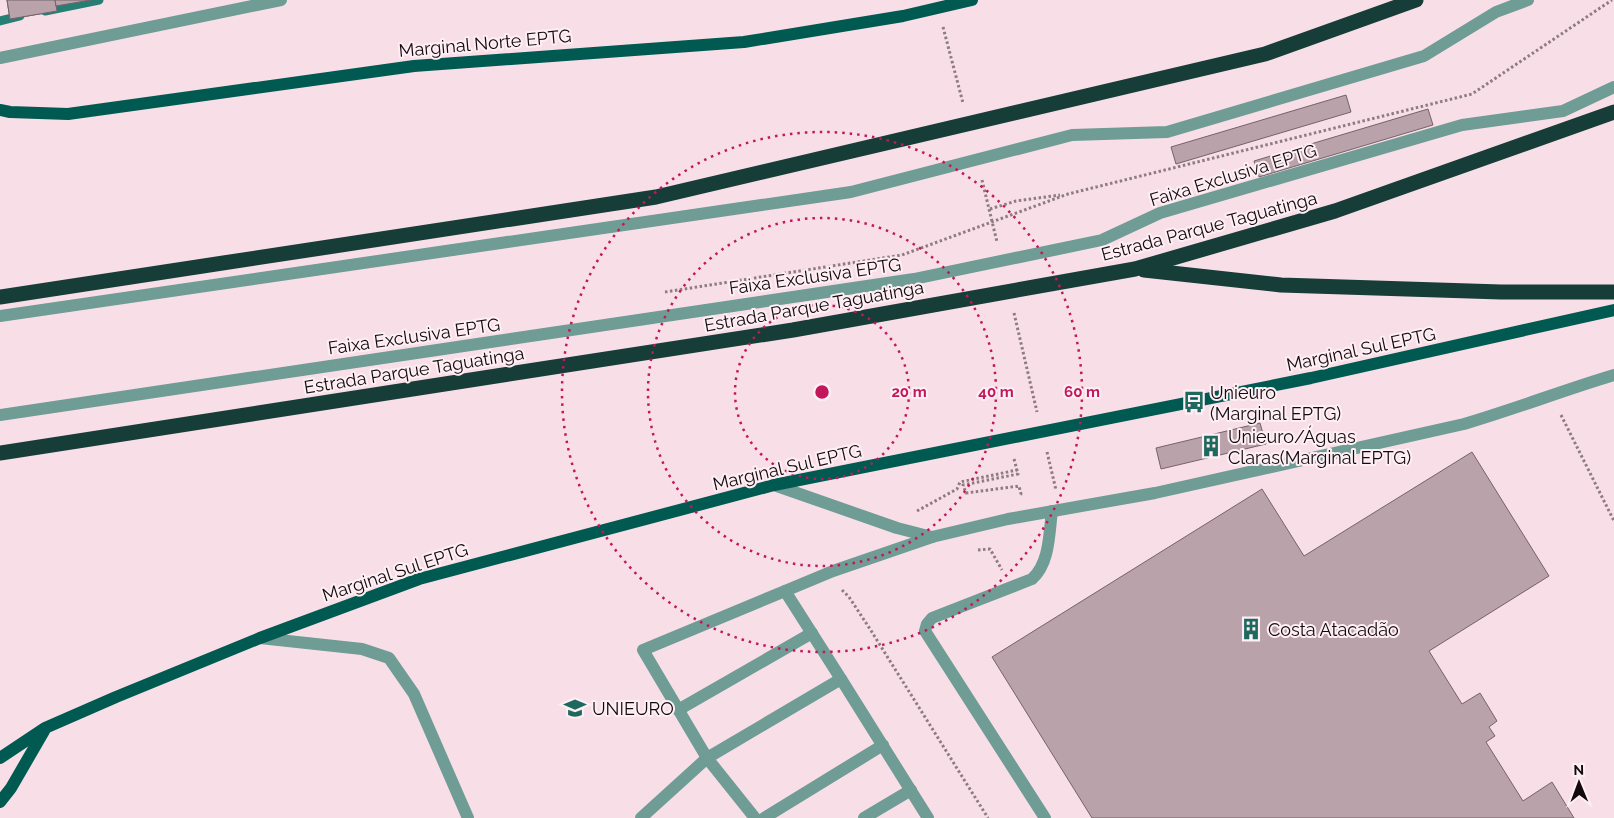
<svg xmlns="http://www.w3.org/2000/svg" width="1614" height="818" viewBox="0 0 1614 818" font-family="Raleway,sans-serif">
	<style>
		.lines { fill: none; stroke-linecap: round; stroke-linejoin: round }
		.stream { stroke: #267f75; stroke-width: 9 }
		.building { fill: #baa2aa; stroke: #776269 }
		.path { stroke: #8d7c81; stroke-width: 3; stroke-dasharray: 2.5 2.5; stroke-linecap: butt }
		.minor { stroke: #6f9c94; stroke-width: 12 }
		.major { stroke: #005a51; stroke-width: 12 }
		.highway { stroke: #173d38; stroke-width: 15 }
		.ring { fill: none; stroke: #c2185b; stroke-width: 2.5; stroke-dasharray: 2.5 5 }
		.labels { text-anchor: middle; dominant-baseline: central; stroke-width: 4; stroke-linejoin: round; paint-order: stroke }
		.street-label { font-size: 18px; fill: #120a0d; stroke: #feeff4 }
		.poi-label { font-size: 18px; fill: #120a0d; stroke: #feeff4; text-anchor: start }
		.centre { fill: #c2185b; stroke: #feeff4; stroke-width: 2.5 }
		.ring-label { font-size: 15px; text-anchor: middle; font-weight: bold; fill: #c2185b; stroke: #feeff4; stroke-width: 4; stroke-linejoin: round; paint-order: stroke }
	</style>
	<rect width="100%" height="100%" fill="#f8dfe7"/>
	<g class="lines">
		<!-- stream -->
		<g class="stream">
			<polyline points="45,11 99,0"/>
			<polyline points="0,21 20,16"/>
		</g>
	</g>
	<!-- building -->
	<g class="building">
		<polygon points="7,0 55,0 57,11 10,19"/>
		<polygon points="7,0 55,0 57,11 10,19"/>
		<polygon points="55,0 91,0 56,6"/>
		<polygon points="1346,95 1351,112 1176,164 1171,147"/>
		<polygon points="1428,109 1433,125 1259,177 1254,161"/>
		<polygon points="1260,423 1266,444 1161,469 1156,448"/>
		<polygon points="1472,452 1549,576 1429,651 1462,704 1480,693 1497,721 1489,727 1495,736 1486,742 1523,801 1552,782 1574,818 1092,818 992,657 1262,489 1304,556"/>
	</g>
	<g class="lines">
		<!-- path -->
		<g class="path">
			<polyline points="943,27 963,103"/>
			<polyline points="982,180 997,242"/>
			<polyline points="990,209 1016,201 1060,195"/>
			<polyline points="665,292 902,255 1068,194 1472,94 1612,0"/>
			<polyline points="1014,313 1037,412"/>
			<polyline points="1561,415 1614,521"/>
			<polyline points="1047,452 1056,490"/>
			<polyline points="1014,459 1018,474 963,485 966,493 1019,486 1021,494 1019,495"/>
			<polyline points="917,511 957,489 960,482 1017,470"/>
			<polyline points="978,550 990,549 1002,570"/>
			<polyline points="842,590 849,597 870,629 988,818"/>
		</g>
		<!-- minor -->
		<g class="minor">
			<polyline points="0,58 281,0"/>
			<polyline points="0,316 851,192 1072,135 1167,132 1424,56 1496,12 1528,0"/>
			<polyline points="0,415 914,279 1102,240 1160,213 1462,125 1563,111 1614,87"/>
			<polyline points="774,485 897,528 932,537"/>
			<polyline points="260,638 362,649 389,658 414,694 468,818"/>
			<polyline points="841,679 928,818"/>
			<polyline points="678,710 812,633"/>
			<path d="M641 818 707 758 841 679 785 591 833 571 932 537 1008 519 1155 493 1464 424C1515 409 1564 390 1614 375"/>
			<polyline points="755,818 707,758 643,650 785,591"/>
			<polyline points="764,818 883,745"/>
			<polyline points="864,818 911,790"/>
			<path d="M1045 818 925 631 927 624 932 618 1032 579C1050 563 1049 533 1052 511"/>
		</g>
		<!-- major -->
		<g class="major">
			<polyline points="0,110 10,112 68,114 414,66 744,42 903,16 972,0"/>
			<polyline points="0,758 45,728 116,697 260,638 419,579 774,485 1311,378 1614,310"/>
			<polyline points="0,802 11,788 44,731"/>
		</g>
		<!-- highway -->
		<g class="highway">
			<polyline points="1144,270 1281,285 1501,292 1614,292"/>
			<polyline points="0,297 656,197 1265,54 1416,0"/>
			<polyline points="0,453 793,330 1135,269 1335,211 1614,112"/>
		</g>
	</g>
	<!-- distance rings -->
	<g class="ring">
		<circle cx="822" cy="392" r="87"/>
		<circle cx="822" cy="392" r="174"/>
		<circle cx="822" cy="392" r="260"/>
	</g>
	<!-- icons -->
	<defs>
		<g id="bus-bare" transform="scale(1.725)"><path d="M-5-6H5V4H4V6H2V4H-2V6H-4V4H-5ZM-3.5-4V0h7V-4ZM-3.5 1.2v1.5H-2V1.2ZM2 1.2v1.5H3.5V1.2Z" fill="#1f685e" stroke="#feeff4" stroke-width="2.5" paint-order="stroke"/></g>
		<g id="building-bare" transform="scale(1.725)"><path d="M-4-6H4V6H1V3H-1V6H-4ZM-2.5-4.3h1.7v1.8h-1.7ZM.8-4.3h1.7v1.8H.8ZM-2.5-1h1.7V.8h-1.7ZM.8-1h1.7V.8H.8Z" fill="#1f685e" stroke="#feeff4" stroke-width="2.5" paint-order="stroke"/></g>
		<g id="university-bare" transform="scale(1.725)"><path d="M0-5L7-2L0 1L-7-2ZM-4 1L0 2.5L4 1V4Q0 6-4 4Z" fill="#1f685e" stroke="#feeff4" stroke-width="2.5" paint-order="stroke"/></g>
	</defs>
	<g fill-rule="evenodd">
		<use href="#bus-bare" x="1194" y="402"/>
		<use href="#building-bare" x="1211" y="446"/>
		<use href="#building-bare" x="1251" y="629"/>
		<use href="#university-bare" x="575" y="708"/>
	</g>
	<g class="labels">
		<!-- street labels -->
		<g class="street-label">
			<text transform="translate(485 43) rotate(-5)">Marginal Norte EPTG</text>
			<text transform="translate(1233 175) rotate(-17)">Faixa Exclusiva EPTG</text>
			<text transform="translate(1209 226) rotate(-15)">Estrada Parque Taguatinga</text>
			<text transform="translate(815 276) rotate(-8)">Faixa Exclusiva EPTG</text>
			<text transform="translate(814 306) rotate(-10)">Estrada Parque Taguatinga</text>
			<text transform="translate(414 336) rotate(-8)">Faixa Exclusiva EPTG</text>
			<text transform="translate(1361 349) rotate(-12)">Marginal Sul EPTG</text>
			<text transform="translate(414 370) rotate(-9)">Estrada Parque Taguatinga</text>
			<text transform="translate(787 467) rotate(-13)">Marginal Sul EPTG</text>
			<text transform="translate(395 572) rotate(-18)">Marginal Sul EPTG</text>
		</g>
		<!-- poi labels -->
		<g class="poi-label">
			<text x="1210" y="392">Unieuro<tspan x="1210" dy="21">(Marginal EPTG)</tspan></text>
			<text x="1228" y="436">Unieuro/Águas<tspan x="1228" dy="21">Claras(Marginal EPTG)</tspan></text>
			<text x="1268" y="629">Costa Atacadão</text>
			<text x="592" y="708">UNIEURO</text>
		</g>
	</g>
	<circle cx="822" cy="392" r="8" class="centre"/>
	<g class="ring-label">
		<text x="909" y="397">20 m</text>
		<text x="996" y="397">40 m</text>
		<text x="1082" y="397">60 m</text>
	</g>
	<!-- north arrow -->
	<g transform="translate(1579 783) rotate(359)" stroke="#feeff4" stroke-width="4" paint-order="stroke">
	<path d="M0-4L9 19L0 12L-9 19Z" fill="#120a0d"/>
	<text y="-8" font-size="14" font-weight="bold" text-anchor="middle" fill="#120a0d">N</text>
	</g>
</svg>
